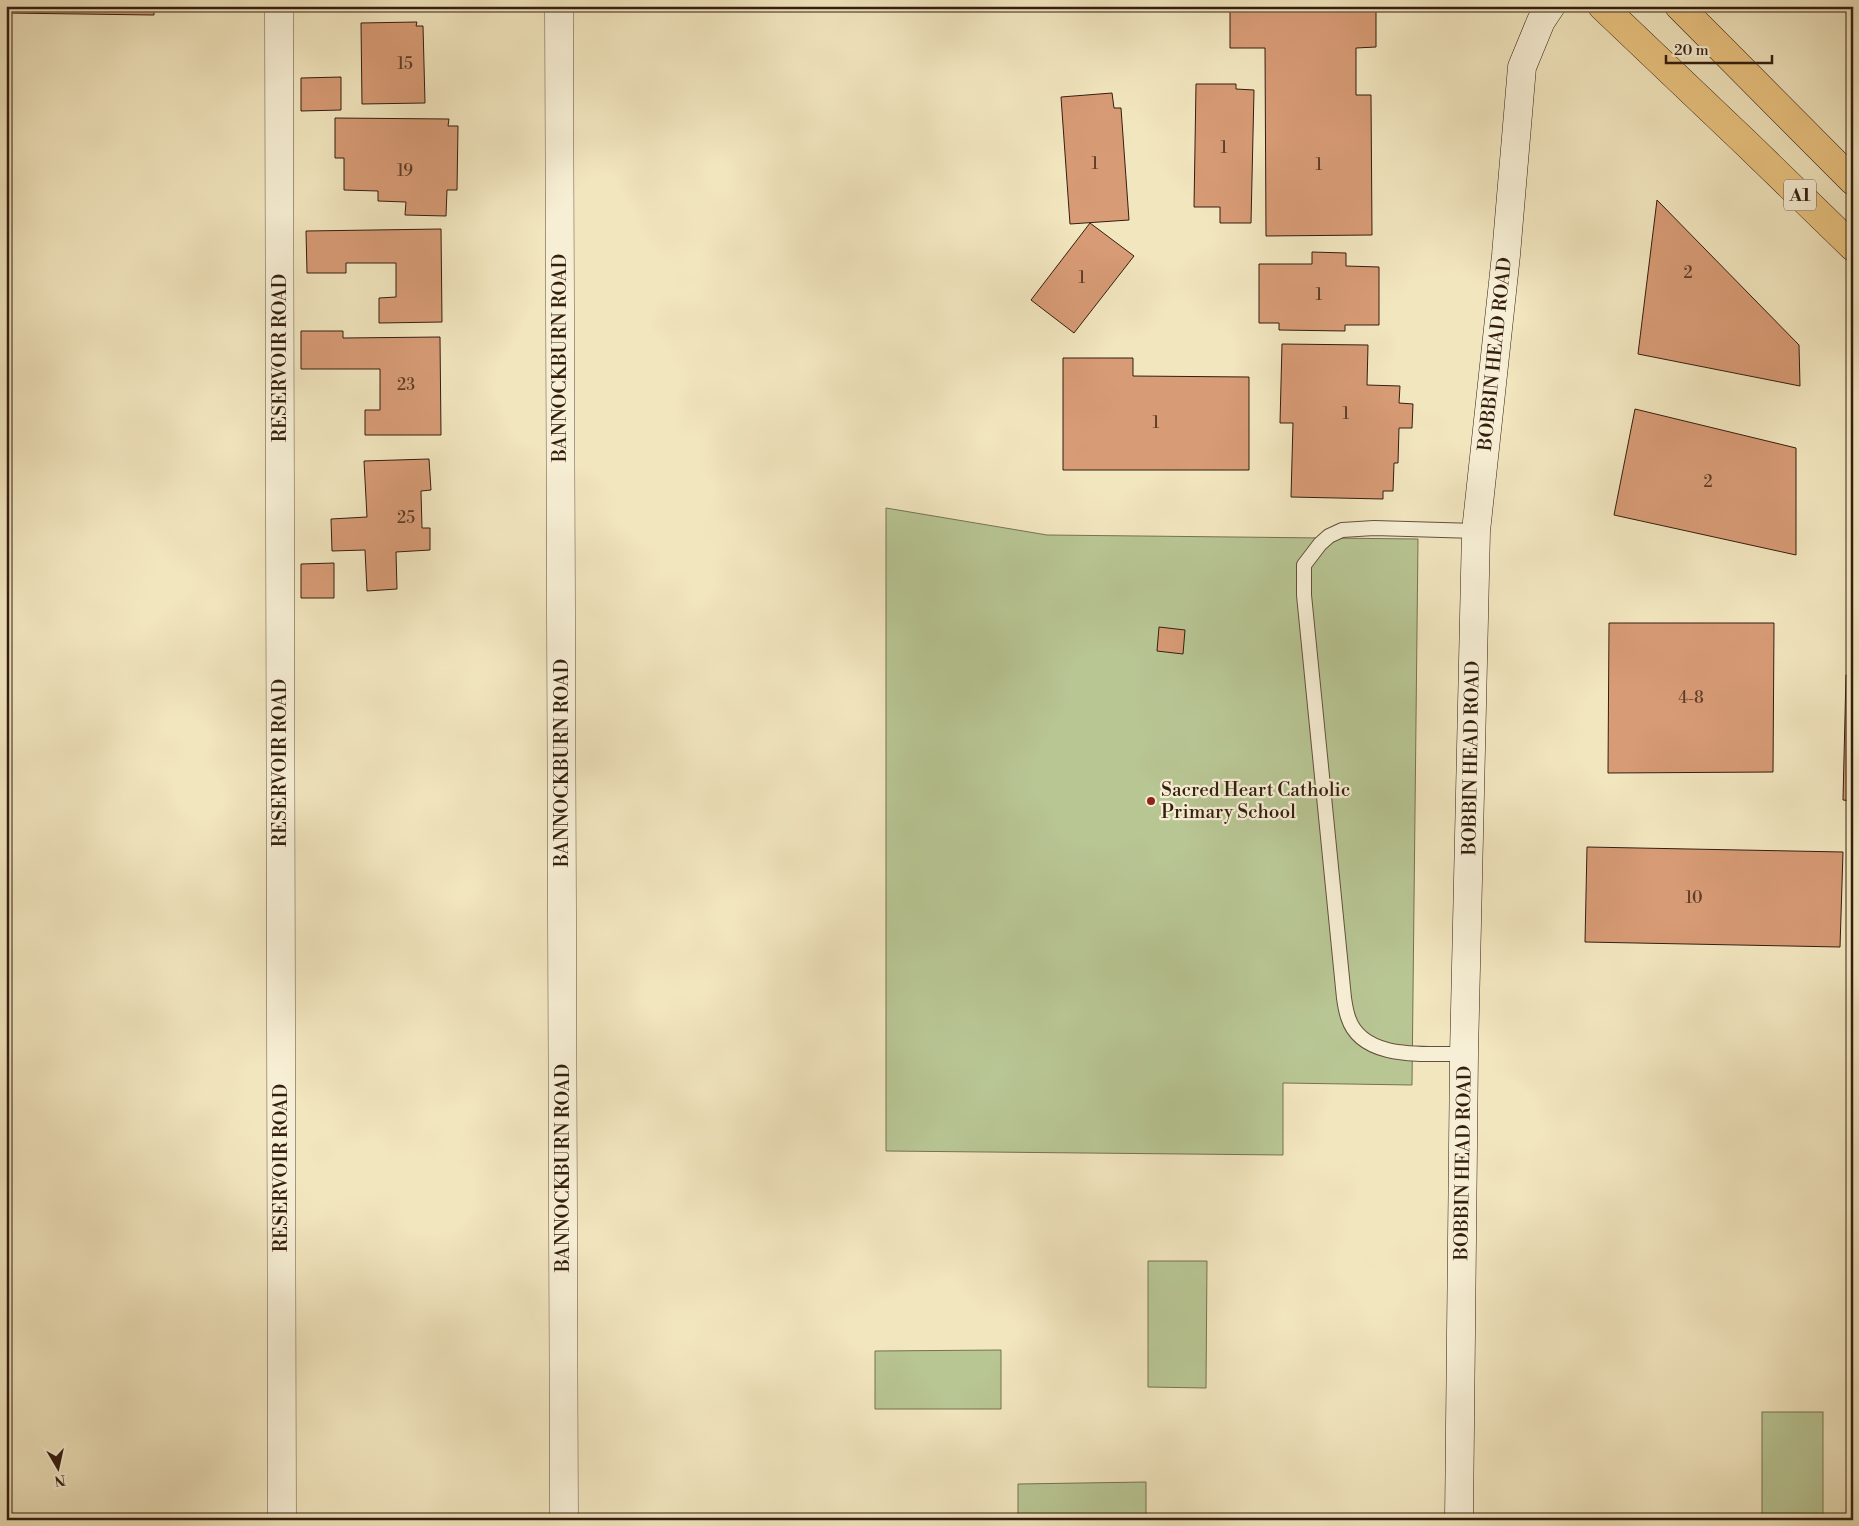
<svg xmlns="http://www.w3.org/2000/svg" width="1859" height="1526" viewBox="0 0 1859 1526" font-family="'Libre Bodoni',serif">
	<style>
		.green { fill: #b8c694; stroke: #767252 }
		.building { fill: #d79b75; stroke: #341e10 }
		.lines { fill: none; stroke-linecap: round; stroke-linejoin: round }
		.lane-casing { stroke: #64503c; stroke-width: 16 }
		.street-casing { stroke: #64503c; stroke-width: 29 }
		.secondary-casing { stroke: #341e10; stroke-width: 29 }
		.highway-casing { stroke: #341e10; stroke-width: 29 }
		.lane { stroke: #f7efd5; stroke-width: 14 }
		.street { stroke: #f7efd5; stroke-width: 28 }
		.secondary { stroke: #f7efd5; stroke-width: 28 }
		.highway { stroke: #e9c380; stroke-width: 28 }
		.poi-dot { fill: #8f2418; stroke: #f7efd5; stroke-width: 2 }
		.labels { text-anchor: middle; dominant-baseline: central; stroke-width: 4.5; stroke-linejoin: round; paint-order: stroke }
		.number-label { font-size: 16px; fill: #5d3d29 }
		.shield { fill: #f7efd5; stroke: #6e5d4b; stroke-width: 1 }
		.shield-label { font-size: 18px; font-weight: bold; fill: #341e10 }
		.street-label { font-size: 19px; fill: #341e10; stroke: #f7efd5 }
		.poi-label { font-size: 19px; fill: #341e10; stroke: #f7efd5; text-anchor: start }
	</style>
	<rect width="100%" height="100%" fill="#f2e6bf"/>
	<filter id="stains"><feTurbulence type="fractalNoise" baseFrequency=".004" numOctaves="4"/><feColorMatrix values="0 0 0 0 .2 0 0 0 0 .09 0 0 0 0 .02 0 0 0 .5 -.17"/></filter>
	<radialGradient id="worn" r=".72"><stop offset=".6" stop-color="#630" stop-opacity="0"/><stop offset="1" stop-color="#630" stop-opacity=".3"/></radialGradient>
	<!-- green -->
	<g class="green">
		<polygon points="886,508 1047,535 1418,539 1412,1085 1283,1083 1283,1155 886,1151"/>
		<rect x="1850" y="1178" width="3" height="60"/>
		<polygon points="1148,1261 1207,1261 1206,1388 1148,1387"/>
		<polygon points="1001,1350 1001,1409 875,1409 875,1351"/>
		<rect x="1762" y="1412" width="61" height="108"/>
		<polygon points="1146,1482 1146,1520 1018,1520 1018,1484"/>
	</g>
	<!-- building -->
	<g class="building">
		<polygon points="6,6 154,6 154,15 6,13"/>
		<polygon points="1230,6 1376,6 1376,47 1356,48 1356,95 1371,95 1372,235 1266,236 1265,48 1230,48"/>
		<polygon points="417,22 416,26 423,26 425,103 362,104 361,23"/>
		<polygon points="341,77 341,110 301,111 301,78"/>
		<polygon points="1196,84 1236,84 1236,89 1254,90 1251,223 1220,223 1220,207 1194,207"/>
		<polygon points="1112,93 1114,108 1121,108 1129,220 1070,224 1061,97"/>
		<polygon points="335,118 449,119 448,126 458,126 457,190 447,190 446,216 405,215 406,202 378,201 378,191 344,190 344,158 335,158"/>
		<polygon points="1657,200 1799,345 1800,386 1638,354"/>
		<polygon points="1090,223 1134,256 1074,333 1031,300"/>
		<polygon points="441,229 442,322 379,323 379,298 396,297 396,263 346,263 346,273 307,273 306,231"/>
		<polygon points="1312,252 1346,253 1346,266 1379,267 1379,325 1345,325 1345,331 1279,330 1279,323 1259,323 1259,264 1312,264"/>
		<polygon points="301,331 343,331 343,338 440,337 441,435 365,435 365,410 380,410 380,369 301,369"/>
		<polygon points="1282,344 1368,345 1367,385 1400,386 1399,403 1413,404 1412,428 1399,428 1398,463 1394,463 1393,491 1383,491 1383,499 1291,497 1293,423 1280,423"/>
		<polygon points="1063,358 1133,358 1133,376 1249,377 1249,470 1063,470"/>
		<polygon points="1635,409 1796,448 1796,555 1614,515"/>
		<polygon points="429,459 431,490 421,491 422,528 430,528 430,550 396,552 397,589 367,591 365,550 332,551 331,519 367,517 364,461"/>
		<polygon points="334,563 334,598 301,598 301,564"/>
		<polygon points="1609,623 1774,623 1773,772 1608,773"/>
		<polygon points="1159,627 1185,630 1183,654 1157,651"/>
		<polygon points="1846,675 1853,676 1853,801 1843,800"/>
		<polygon points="1587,847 1843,852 1840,947 1585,942"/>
	</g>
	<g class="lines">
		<!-- lane casing -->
		<g class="lane-casing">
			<path id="lane" d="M1464 1054C1428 1053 1362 1062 1348 1017 1346 1011 1345 1005 1344 998L1304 595V565L1320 544 1329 536 1342 530 1374 528 1476 531"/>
		</g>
		<!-- street casing -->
		<g class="street-casing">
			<g id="street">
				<polyline points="279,6 282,1520"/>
				<polyline points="559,6 564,1520"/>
			</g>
		</g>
		<!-- secondary casing -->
		<g class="secondary-casing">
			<polyline id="secondary" points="1459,1520 1464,1054 1476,531 1506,255 1522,67 1541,21 1551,6"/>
		</g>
		<!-- highway casing -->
		<g class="highway-casing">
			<g id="highway">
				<polyline points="1602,6 1747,144 1853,247"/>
				<polyline points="1679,6 1853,181"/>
			</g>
		</g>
		<!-- lane -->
		<use href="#lane" class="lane"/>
		<!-- street -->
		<use href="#street" class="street"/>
		<!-- secondary -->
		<use href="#secondary" class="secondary"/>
		<!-- highway -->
		<use href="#highway" class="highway"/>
	</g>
	<!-- markers -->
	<circle class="poi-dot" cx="1151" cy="801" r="5"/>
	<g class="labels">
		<!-- number labels -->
		<g class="number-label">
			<text x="405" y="64">15</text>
			<text x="1224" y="148">1</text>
			<text x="1095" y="164">1</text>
			<text x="1319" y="165">1</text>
			<text x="405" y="171">19</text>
			<text x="1688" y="273">2</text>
			<text x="1082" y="278">1</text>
			<text x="1319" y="295">1</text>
			<text x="406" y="385">23</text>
			<text x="1346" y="414">1</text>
			<text x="1156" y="423">1</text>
			<text x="1708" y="482">2</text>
			<text x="406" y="518">25</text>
			<text x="1691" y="698">4-8</text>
			<text x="1694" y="898">10</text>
		</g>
		<!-- shield labels -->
		<rect class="shield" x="1784" y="179.5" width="32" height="31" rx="4"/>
		<g class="shield-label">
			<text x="1800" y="195">A1</text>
		</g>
		<!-- street labels -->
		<g class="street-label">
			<text transform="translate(1495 354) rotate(-84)">BOBBIN HEAD ROAD</text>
			<text transform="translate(280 358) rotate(-90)">RESERVOIR ROAD</text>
			<text transform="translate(560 358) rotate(-90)">BANNOCKBURN ROAD</text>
			<text transform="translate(1471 758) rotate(-89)">BOBBIN HEAD ROAD</text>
			<text transform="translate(280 763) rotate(-90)">RESERVOIR ROAD</text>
			<text transform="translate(562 763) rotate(-90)">BANNOCKBURN ROAD</text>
			<text transform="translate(1463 1163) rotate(-89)">BOBBIN HEAD ROAD</text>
			<text transform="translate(281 1168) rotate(-90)">RESERVOIR ROAD</text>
			<text transform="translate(563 1168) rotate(-90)">BANNOCKBURN ROAD</text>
		</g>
		<!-- poi labels -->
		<g class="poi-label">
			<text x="1161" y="790">Sacred Heart Catholic<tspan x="1161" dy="22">Primary School</tspan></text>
		</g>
	</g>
	<!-- margin -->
	<rect width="1859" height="1526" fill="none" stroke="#f2e6bf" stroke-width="25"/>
	<rect x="8" y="8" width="1844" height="1511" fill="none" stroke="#341e10" stroke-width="2.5"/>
	<rect x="12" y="12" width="1834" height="1501" fill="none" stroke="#341e10"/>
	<!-- north arrow -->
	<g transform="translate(58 1468) rotate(171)" stroke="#f7efd5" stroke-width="4" paint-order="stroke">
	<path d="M0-4L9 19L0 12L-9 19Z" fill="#341e10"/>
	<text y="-8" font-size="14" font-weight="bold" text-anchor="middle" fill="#341e10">N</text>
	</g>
	<!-- scale -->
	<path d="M1666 55v8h106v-8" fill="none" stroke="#341e10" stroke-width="2.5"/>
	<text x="1674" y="55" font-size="15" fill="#341e10" stroke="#f7efd5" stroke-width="4" paint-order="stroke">20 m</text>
	<rect width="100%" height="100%" filter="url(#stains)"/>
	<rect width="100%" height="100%" fill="url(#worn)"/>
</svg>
